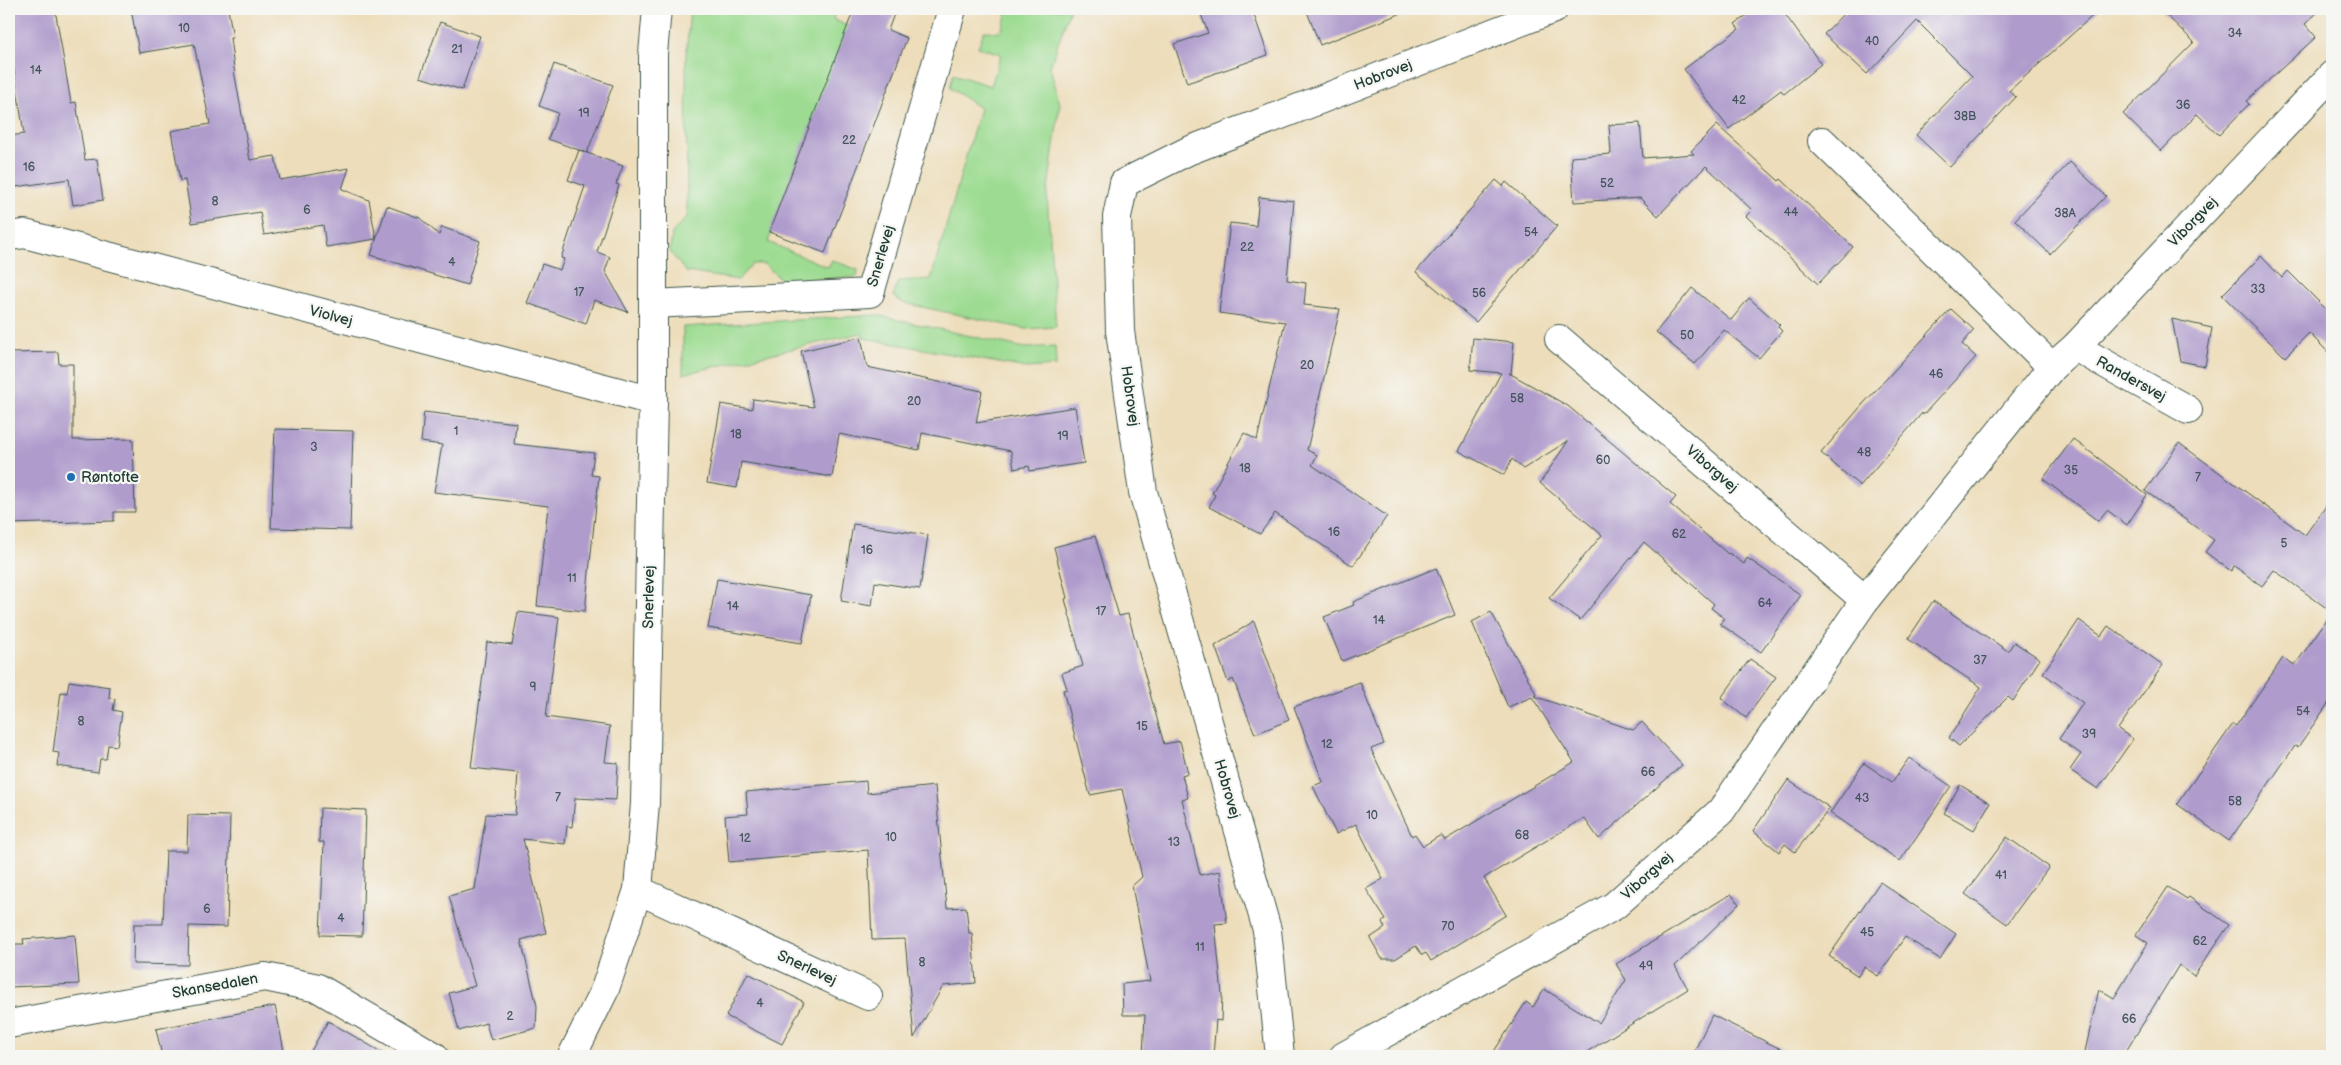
<svg xmlns="http://www.w3.org/2000/svg" width="2341" height="1065" viewBox="0 0 2341 1065" font-family="'Balsamiq Sans',sans-serif">
	<style>
		.green { fill: #9cdb91; stroke: #5e8c62 }
		.building { fill: #af9bcc }
		.lines { fill: none; stroke-linecap: round; stroke-linejoin: round }
		.street-casing { stroke: #3e5548; stroke-width: 30 }
		.street { stroke: #fff; stroke-width: 28 }
		.poi-dot { fill: #1f6fb2; stroke: #f6f6f2; stroke-width: 2 }
		.labels { text-anchor: middle; dominant-baseline: central; stroke-width: 4.5; stroke-linejoin: round; paint-order: stroke }
		.number-label { font-size: 12px; fill: #43545a }
		.street-label { font-size: 15px; fill: #1f3d34; stroke: #f6f6f2 }
		.poi-label { font-size: 15px; fill: #1f3d34; stroke: #f6f6f2; text-anchor: start }
	</style>
	<rect width="100%" height="100%" fill="#f6f6f2"/>
	<filter id="ink" filterUnits="userSpaceOnUse"><feTurbulence type="fractalNoise" baseFrequency=".02" numOctaves="2"/><feDisplacementMap in="SourceGraphic" scale="10" xChannelSelector="R" yChannelSelector="G"/><feConvolveMatrix kernelMatrix="1 2 1 2 8 2 1 2 1" color-interpolation-filters="sRGB"/></filter>
	<filter id="wash" filterUnits="userSpaceOnUse"><feTurbulence type="fractalNoise" baseFrequency=".0096" numOctaves="4" result="noise"/><feDisplacementMap in="SourceGraphic" scale="20" xChannelSelector="R" yChannelSelector="G"/><feGaussianBlur stdDeviation="1.12" result="paint"/><feColorMatrix in="noise" values="0 0 0 0 0 0 0 0 0 0 0 0 0 0 0 0 0 1.4 0 .05"/><feComposite in="paint" operator="in"/></filter>
	<g filter="url(#wash)">
		<rect width="100%" height="100%" fill="#edddba"/>
		<!-- green -->
		<g class="green">
			<polygon points="690,9 836,9 833,19 849,27 768,242 828,267 832,260 858,270 857,277 783,281 764,264 752,264 738,280 686,272 670,252 672,233 687,217 686,56"/>
			<polygon points="1008,9 1070,9 1050,67 1060,104 1047,195 1056,327 1026,329 903,303 893,296 898,281 931,279 980,108 950,88 953,74 991,86 1001,54 978,47 984,31 1001,32"/>
			<polygon points="876,315 1025,348 1055,346 1056,366 1026,368 863,338 862,333 683,374 683,327"/>
		</g>
		<g id="blocks">
			<!-- building -->
			<g class="building">
				<polygon points="9,9 55,9 71,103 76,102 85,160 97,159 103,200 73,205 69,179 9,188 9,136 24,134 14,70 9,71"/>
				<polygon points="131,9 228,9 233,38 230,38 235,76 250,160 275,156 280,180 349,168 342,189 369,200 376,239 326,247 323,225 264,235 260,212 192,223 185,180 180,181 171,131 210,124 194,44 139,53"/>
				<polygon points="854,9 896,9 888,30 907,38 825,253 769,232"/>
				<polygon points="1199,9 1252,9 1268,55 1187,83 1174,44 1208,33"/>
				<polygon points="1306,9 1407,9 1407,11 1320,45"/>
				<polygon points="1755,9 1781,9 1821,64 1784,94 1781,90 1729,129 1684,69 1739,29 1735,24"/>
				<polygon points="1848,9 2100,9 2009,91 2016,97 1950,167 1916,135 1972,76 1917,21 1867,74 1824,34"/>
				<polygon points="2160,9 2321,9 2305,24 2316,37 2246,101 2249,104 2219,135 2197,114 2161,151 2123,114 2194,42"/>
				<polygon points="440,22 480,36 462,90 420,77"/>
				<polygon points="554,64 613,85 587,153 548,139 558,113 539,106"/>
				<polygon points="1640,123 1643,158 1694,154 1691,151 1717,125 1779,181 1781,179 1853,247 1818,284 1746,216 1752,210 1706,166 1658,216 1640,198 1574,202 1571,157 1611,154 1609,125"/>
				<polygon points="579,150 623,166 616,184 619,185 597,252 610,257 605,271 628,312 594,300 586,324 527,303 542,264 560,270 564,259 561,258 585,186 568,180"/>
				<polygon points="2070,162 2106,196 2050,254 2015,220"/>
				<polygon points="1496,180 1503,186 1506,182 1557,226 1476,322 1416,272"/>
				<polygon points="1259,197 1294,201 1287,280 1306,283 1304,305 1340,309 1307,450 1317,455 1312,465 1387,516 1353,566 1275,513 1260,534 1209,507 1215,495 1212,493 1244,433 1257,440 1285,322 1219,313 1230,223 1256,226"/>
				<polygon points="387,206 420,218 439,235 442,227 480,241 467,285 371,255"/>
				<polygon points="2261,256 2282,278 2288,271 2332,315 2332,356 2309,333 2285,357 2222,295"/>
				<polygon points="1692,288 1731,320 1749,298 1780,325 1778,327 1782,331 1759,358 1724,330 1695,364 1656,332"/>
				<polygon points="1951,309 1974,330 1962,344 1976,357 1923,415 1922,413 1860,486 1821,453 1863,404"/>
				<polygon points="2172,319 2212,328 2205,366 2180,361"/>
				<polygon points="861,337 867,367 982,391 976,423 1075,407 1084,463 1030,471 1029,466 1014,469 1011,451 922,433 919,450 839,434 832,477 741,462 737,488 707,483 721,404 752,409 753,399 814,407 801,351"/>
				<polygon points="1473,338 1514,342 1511,374 1509,373 1568,406 1676,497 1670,504 1728,554 1729,553 1744,564 1747,558 1801,595 1761,652 1720,624 1724,618 1711,608 1714,604 1644,542 1580,620 1549,598 1602,535 1540,483 1568,441 1523,469 1512,459 1504,475 1459,451 1501,373 1470,370"/>
				<polygon points="58,352 59,364 73,364 73,440 133,439 135,512 114,512 114,521 9,524 9,353"/>
				<polygon points="424,412 516,423 514,444 594,453 591,475 599,476 585,611 537,606 548,506 434,492 442,445 421,442"/>
				<polygon points="275,429 353,431 350,530 271,528"/>
				<polygon points="2073,439 2147,495 2127,525 2107,510 2098,521 2043,479"/>
				<polygon points="2179,443 2305,535 2332,498 2332,612 2274,570 2262,586 2234,566 2231,571 2205,552 2214,540 2145,491"/>
				<polygon points="853,524 928,535 920,589 875,582 872,606 841,601"/>
				<polygon points="1095,536 1119,616 1128,614 1164,744 1180,741 1188,773 1182,775 1188,798 1182,799 1200,875 1220,871 1227,923 1215,924 1222,995 1221,1021 1216,1020 1213,1056 1143,1056 1145,1015 1123,1015 1122,984 1150,981 1132,886 1142,877 1122,789 1090,795 1063,690 1067,689 1062,673 1083,666 1065,599 1067,598 1054,547"/>
				<polygon points="1436,568 1455,615 1342,661 1324,617 1354,605 1353,602"/>
				<polygon points="717,579 811,595 802,643 708,628"/>
				<polygon points="1933,601 2008,651 2014,642 2040,659 2013,701 2008,697 1959,746 1949,738 1981,687 1908,639"/>
				<polygon points="518,612 559,617 546,717 610,726 605,762 618,763 616,800 575,798 572,827 567,826 565,844 523,839 546,933 521,940 537,1006 536,1028 491,1040 486,1023 459,1031 449,993 475,986 449,896 475,889 486,814 515,815 518,773 471,768 487,642 512,645"/>
				<polygon points="1491,612 1537,695 1534,696 1633,730 1642,722 1682,765 1599,839 1584,818 1484,878 1506,915 1431,961 1426,953 1422,955 1416,946 1395,959 1382,959 1370,938 1385,928 1382,922 1386,920 1366,889 1383,879 1356,824 1336,834 1313,786 1323,782 1294,707 1360,682 1384,744 1371,749 1412,836 1415,834 1423,846 1441,835 1445,840 1574,762 1532,697 1508,707 1472,622"/>
				<polygon points="2332,612 2332,698 2298,747 2295,746 2229,841 2177,804 2233,724 2236,726 2283,658 2295,665"/>
				<polygon points="2079,620 2101,636 2108,626 2163,665 2118,729 2133,739 2098,789 2070,770 2081,754 2059,739 2083,703 2043,673"/>
				<polygon points="1254,621 1289,720 1255,734 1233,679 1228,682 1215,646"/>
				<polygon points="1750,659 1776,677 1746,718 1721,698"/>
				<polygon points="69,681 110,687 109,698 115,699 113,710 122,712 117,746 108,745 106,759 100,759 98,772 57,766 59,753 53,752 61,692 67,693"/>
				<polygon points="1909,758 1951,786 1900,861 1830,813 1864,763 1892,782"/>
				<polygon points="1788,780 1830,808 1795,852 1785,844 1779,852 1753,831"/>
				<polygon points="866,781 867,793 935,786 947,908 966,907 969,933 972,933 976,983 943,986 914,1038 905,939 872,940 868,850 729,862 725,816 748,814 746,792"/>
				<polygon points="1960,785 1990,803 1974,830 1944,813"/>
				<polygon points="320,808 366,810 362,936 320,935 324,842 319,842"/>
				<polygon points="188,815 230,816 227,927 189,926 188,965 133,964 134,924 163,924 166,851 187,851"/>
				<polygon points="2007,837 2049,867 2007,924 1965,894"/>
				<polygon points="1880,882 1956,934 1940,959 1905,937 1878,976 1864,967 1858,976 1829,956"/>
				<polygon points="2168,887 2187,899 2189,897 2229,925 2194,976 2179,965 2123,1056 2084,1056 2099,989 2114,998 2148,943 2136,935"/>
				<polygon points="1731,894 1739,904 1675,966 1688,989 1580,1056 1491,1056 1526,1002 1533,1007 1544,989 1599,1023 1626,980 1616,964"/>
				<polygon points="75,935 79,984 9,987 9,944 24,944 23,939"/>
				<polygon points="748,973 804,1002 782,1044 726,1016"/>
				<polygon points="275,1006 285,1056 162,1056 156,1029"/>
				<polygon points="1712,1015 1795,1056 1692,1056"/>
				<polygon points="328,1021 388,1056 308,1056"/>
			</g>
		</g>
	</g>
	<g filter="url(#ink)">
		<use href="#blocks" fill-opacity="0" stroke="#3e5548" stroke-width="1"/>
		<g class="lines">
			<!-- street casing -->
			<g class="street-casing">
				<g id="street">
					<polyline points="1822,141 2052,367"/>
					<polyline points="9,236 25,234 653,401"/>
					<polyline points="653,304 870,293 952,9"/>
					<polyline points="1559,339 1865,600"/>
					<polyline points="2075,347 2188,410"/>
					<polyline points="638,890 868,996"/>
					<polyline points="9,1024 265,977 318,988 434,1056"/>
					<polyline points="572,1056 605,989 638,890 645,803 653,401 653,54 657,9"/>
					<polyline points="1280,1056 1267,930 1143,492 1120,331 1117,217 1124,183 1188,151 1554,9"/>
					<polyline points="1344,1056 1614,906 1721,811 1865,600 2052,367 2075,347 2332,75"/>
				</g>
			</g>
			<!-- street -->
			<use href="#street" class="street"/>
		</g>
	</g>
	<!-- markers -->
	<circle class="poi-dot" cx="71" cy="477" r="5"/>
	<g class="labels">
		<!-- number labels -->
		<g class="number-label">
			<text x="184" y="28">10</text>
			<text x="2235" y="33">34</text>
			<text x="1872" y="41">40</text>
			<text x="457" y="49">21</text>
			<text x="36" y="70">14</text>
			<text x="1739" y="100">42</text>
			<text x="2183" y="105">36</text>
			<text x="584" y="113">19</text>
			<text x="1965" y="116">38B</text>
			<text x="849" y="140">22</text>
			<text x="29" y="167">16</text>
			<text x="1607" y="183">52</text>
			<text x="215" y="201">8</text>
			<text x="307" y="210">6</text>
			<text x="1791" y="212">44</text>
			<text x="2065" y="213">38A</text>
			<text x="1531" y="232">54</text>
			<text x="1247" y="247">22</text>
			<text x="452" y="262">4</text>
			<text x="2258" y="289">33</text>
			<text x="579" y="292">17</text>
			<text x="1479" y="293">56</text>
			<text x="1687" y="335">50</text>
			<text x="1307" y="365">20</text>
			<text x="1936" y="374">46</text>
			<text x="1517" y="398">58</text>
			<text x="914" y="401">20</text>
			<text x="456" y="431">1</text>
			<text x="736" y="434">18</text>
			<text x="1063" y="436">19</text>
			<text x="314" y="447">3</text>
			<text x="1864" y="452">48</text>
			<text x="1603" y="460">60</text>
			<text x="1245" y="468">18</text>
			<text x="2071" y="470">35</text>
			<text x="2198" y="477">7</text>
			<text x="1334" y="532">16</text>
			<text x="1679" y="534">62</text>
			<text x="2284" y="543">5</text>
			<text x="867" y="550">16</text>
			<text x="572" y="578">11</text>
			<text x="1765" y="603">64</text>
			<text x="733" y="606">14</text>
			<text x="1101" y="611">17</text>
			<text x="1379" y="620">14</text>
			<text x="1980" y="660">37</text>
			<text x="533" y="687">9</text>
			<text x="2303" y="711">54</text>
			<text x="81" y="721">8</text>
			<text x="1142" y="726">15</text>
			<text x="2089" y="734">39</text>
			<text x="1327" y="744">12</text>
			<text x="1648" y="772">66</text>
			<text x="558" y="797">7</text>
			<text x="1862" y="798">43</text>
			<text x="2235" y="801">58</text>
			<text x="1372" y="815">10</text>
			<text x="1522" y="835">68</text>
			<text x="891" y="837">10</text>
			<text x="745" y="838">12</text>
			<text x="1174" y="842">13</text>
			<text x="2001" y="875">41</text>
			<text x="207" y="909">6</text>
			<text x="341" y="918">4</text>
			<text x="1448" y="926">70</text>
			<text x="1867" y="932">45</text>
			<text x="2200" y="941">62</text>
			<text x="1200" y="947">11</text>
			<text x="922" y="962">8</text>
			<text x="1646" y="966">49</text>
			<text x="760" y="1003">4</text>
			<text x="510" y="1016">2</text>
			<text x="2129" y="1019">66</text>
		</g>
		<!-- street labels -->
		<g class="street-label">
			<text transform="translate(1383 75) rotate(-21)">Hobrovej</text>
			<text transform="translate(2193 222) rotate(-46)">Viborgvej</text>
			<text transform="translate(881 256) rotate(-74)">Snerlevej</text>
			<text transform="translate(331 316) rotate(15)">Violvej</text>
			<text transform="translate(2131 379) rotate(29)">Randersvej</text>
			<text transform="translate(1130 396) rotate(82)">Hobrovej</text>
			<text transform="translate(1712 469) rotate(41)">Viborgvej</text>
			<text transform="translate(649 597) rotate(-89)">Snerlevej</text>
			<text transform="translate(1227 789) rotate(74)">Hobrovej</text>
			<text transform="translate(1647 876) rotate(-42)">Viborgvej</text>
			<text transform="translate(807 968) rotate(25)">Snerlevej</text>
			<text transform="translate(215 986) rotate(-10)">Skansedalen</text>
		</g>
		<!-- poi labels -->
		<g class="poi-label">
			<text x="81" y="477">Røntofte</text>
		</g>
	</g>
	<!-- margin -->
	<rect width="2341" height="1065" fill="none" stroke="#f6f6f2" stroke-width="30"/>
</svg>
